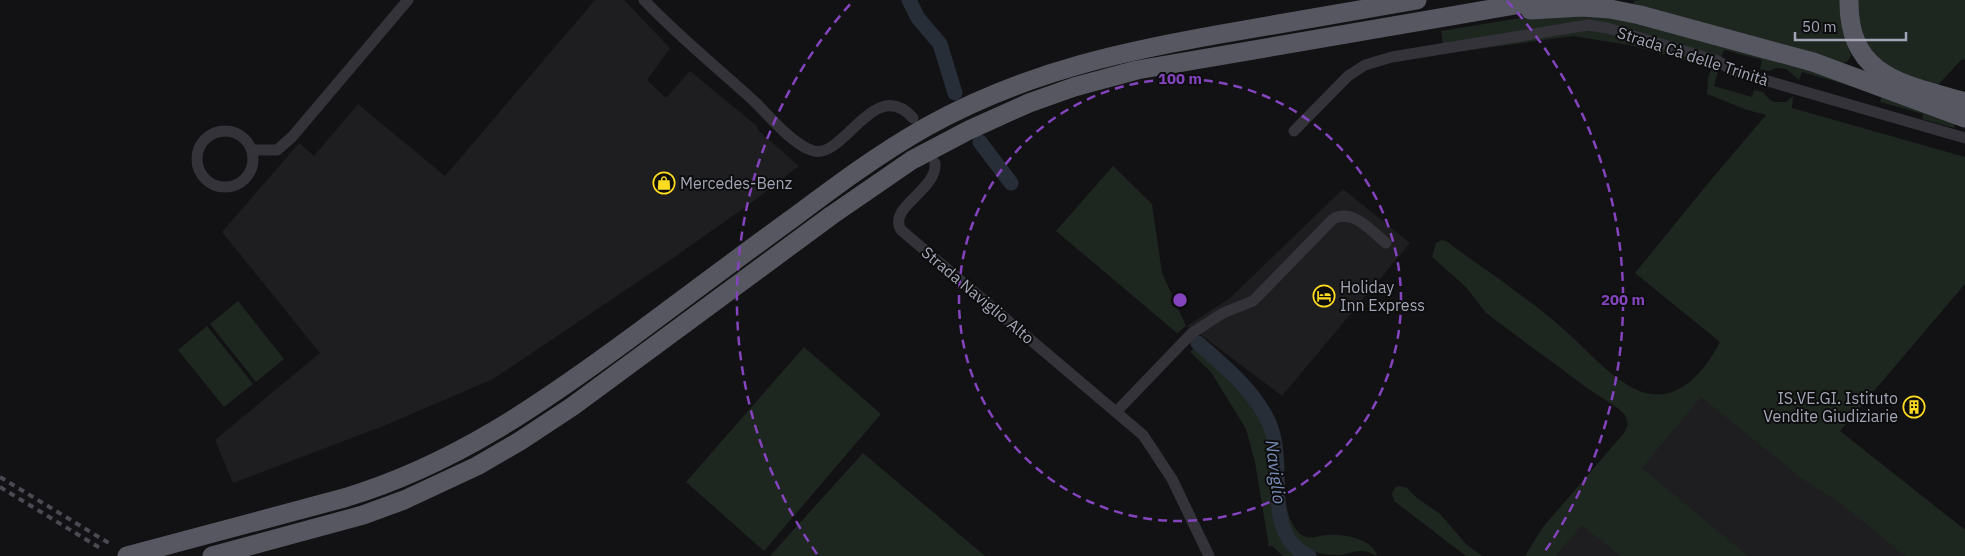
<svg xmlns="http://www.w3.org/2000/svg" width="1965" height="556" viewBox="0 0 1965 556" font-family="'IBM Plex Sans',sans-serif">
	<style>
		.built { fill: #1e1e21 }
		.green { fill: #1e2620 }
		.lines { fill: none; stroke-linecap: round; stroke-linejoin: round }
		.canal { stroke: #272e38; stroke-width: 15 }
		.minor { stroke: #333339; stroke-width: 11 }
		.trunk { stroke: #565761; stroke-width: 19 }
		.rail { stroke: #494a52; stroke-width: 4; stroke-dasharray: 6 5; stroke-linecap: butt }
		.trunk-bridge { stroke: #565761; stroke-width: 19 }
		.ring { fill: none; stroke: #8344bd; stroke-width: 2.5; stroke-dasharray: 9 6 }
		.labels { text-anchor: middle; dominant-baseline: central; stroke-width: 4; stroke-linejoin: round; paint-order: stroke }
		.street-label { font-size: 16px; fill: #a2a5b5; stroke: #0d0d0e }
		.poi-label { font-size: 16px; fill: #a2a5b5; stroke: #0d0d0e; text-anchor: start }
		.water-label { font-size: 18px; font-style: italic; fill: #768cb3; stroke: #0d0d0e }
		.centre { fill: #8344bd; stroke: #0d0d0e; stroke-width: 2.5 }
		.ring-label { font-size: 15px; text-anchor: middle; font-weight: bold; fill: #8344bd; stroke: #0d0d0e; stroke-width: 4; stroke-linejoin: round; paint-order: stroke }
	</style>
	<rect width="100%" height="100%" fill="#121214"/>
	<!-- built -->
	<g class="built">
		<polygon points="595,0 624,0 670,48 647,80 666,98 690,71 758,127 757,129 799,166 747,206 663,265 493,379 381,427 233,483 215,440 320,353 222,232 299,143 314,156 358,104 445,176"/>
		<polygon points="1343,189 1410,243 1282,396 1204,337 1187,326 1230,298"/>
		<polygon points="1730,344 1965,530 1965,556 1556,556"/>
	</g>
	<!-- green -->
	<g class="green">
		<polygon points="1640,0 1842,0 1851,56 1847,62 1842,63 1633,5 1634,1"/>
		<path d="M1854 0H1965V60L1962 59 1939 84C1908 83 1890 68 1866 50Z"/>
		<polygon points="1597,14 1778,56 1956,122 1954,128 1922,119 1923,114 1880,102 1882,95 1802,72 1799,80 1786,69 1777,68 1769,71 1760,69 1762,60 1724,50 1721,58 1618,27 1443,45 1441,31 1532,16"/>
		<path d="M1587 28 1712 63 1719 67 1714 86 1752 97 1754 90 1763 92 1770 100 1775 102H1786L1793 96 1792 108 1965 157V284L1840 431 1965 530V556H1905L1844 506 1801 478 1701 397 1642 468 1748 556H1620L1582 525 1556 556H1525L1543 527 1624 433 1628 424 1625 415 1619 409 1587 388 1486 313 1466 287 1432 257 1436 243 1441 240 1446 241C1474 262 1503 281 1530 302 1544 312 1558 324 1571 336 1592 355 1622 390 1651 394 1683 399 1707 367 1720 342L1635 273 1710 181 1766 115 1747 110 1707 94 1708 78 1712 67 1629 45 1573 36 1414 58Z"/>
		<polygon points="1113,166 1152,204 1162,273 1186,326 1177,333 1056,231"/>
		<polygon points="238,301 284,359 256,382 210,324"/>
		<polygon points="207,326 253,384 224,407 178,350"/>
		<polygon points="804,347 881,414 764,551 686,482"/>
		<path d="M1194 348C1219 369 1254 396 1266 427 1282 466 1259 531 1299 556H1283L1271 545 1269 547 1255 462 1246 429 1211 372 1190 352Z"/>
		<polygon points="863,453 985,556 770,556"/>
		<path d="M1281 483C1285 497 1286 515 1295 528 1298 532 1302 536 1307 537 1313 539 1320 535 1327 535 1342 534 1373 538 1377 556 1361 547 1356 552 1340 555 1288 556 1283 521 1281 483Z"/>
		<polygon points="1400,486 1407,488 1417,498 1440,514 1466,544 1482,556 1466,556 1394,501 1392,493 1396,487"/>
	</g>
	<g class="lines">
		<!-- canal -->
		<g class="canal">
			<polyline points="909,0 918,18 940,44 955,93"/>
			<polyline points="980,142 1011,183"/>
			<path d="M1198 343C1224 366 1255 391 1269 423 1288 465 1260 534 1309 556"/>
		</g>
		<!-- minor -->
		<g class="minor">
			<path d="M644 0C679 37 718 68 756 103 770 117 794 146 814 151 845 158 875 75 913 118"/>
			<polyline points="1294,131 1348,76 1365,65 1392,57 1588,25 1607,28 1718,61 1733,71 1965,138"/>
			<circle cx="225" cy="159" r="28"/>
			<polyline points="252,150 277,150 292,137 408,0"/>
			<path d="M935 163C938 190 887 207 901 230L1143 435 1172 479 1209 556"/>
			<path d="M1116 412 1192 333 1223 313 1253 301 1333 219C1353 208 1371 231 1386 243"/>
		</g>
		<!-- trunk -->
		<g class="trunk">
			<path d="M1849 0C1848 78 1904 84 1965 102"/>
			<polyline points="1530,10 1582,7 1610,9 1640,15 1813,62 1965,118"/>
			<path d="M344 498C454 465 541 404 632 337 686 297 739 257 793 218 837 185 880 153 928 126 1029 70 1132 49 1244 30 1302 20 1360 10 1417 0"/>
			<polyline points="212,556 363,515 404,500 477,466 520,441 573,406 832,215 912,160 969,130 1029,103 1074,87 1137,70 1544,0"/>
		</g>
		<!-- rail -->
		<g class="rail">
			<polyline points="0,477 112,545"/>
			<polyline points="0,487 100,548"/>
		</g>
		<!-- trunk-bridge -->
		<polyline class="trunk-bridge" points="127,556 344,498"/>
	</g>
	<!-- distance rings -->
	<g class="ring">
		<circle cx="1180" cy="300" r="221"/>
		<path d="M817 554A443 443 0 0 1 853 1M1507 1A443 443 0 0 1 1543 554"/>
	</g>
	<!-- icons -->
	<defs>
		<g id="shop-ring" transform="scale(1.125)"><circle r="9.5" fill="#0d0d0e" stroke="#fddb20" stroke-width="1.5"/><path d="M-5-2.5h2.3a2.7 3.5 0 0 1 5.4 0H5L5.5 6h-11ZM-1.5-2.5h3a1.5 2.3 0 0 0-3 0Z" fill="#fddb20"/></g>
		<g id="hotel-ring" transform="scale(1.125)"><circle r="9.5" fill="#0d0d0e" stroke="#fddb20" stroke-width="1.5"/><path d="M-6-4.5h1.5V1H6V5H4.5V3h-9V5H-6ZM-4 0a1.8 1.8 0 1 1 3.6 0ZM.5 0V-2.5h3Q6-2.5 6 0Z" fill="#fddb20"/></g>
		<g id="building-ring" transform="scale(1.125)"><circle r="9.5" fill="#0d0d0e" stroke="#fddb20" stroke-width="1.5"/><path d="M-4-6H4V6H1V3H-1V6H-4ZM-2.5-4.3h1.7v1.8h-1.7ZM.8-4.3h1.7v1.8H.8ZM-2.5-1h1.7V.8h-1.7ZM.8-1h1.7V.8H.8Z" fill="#fddb20"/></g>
	</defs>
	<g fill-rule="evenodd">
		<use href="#shop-ring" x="664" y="183"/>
		<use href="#hotel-ring" x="1324" y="296"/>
		<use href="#building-ring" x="1914" y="407"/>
	</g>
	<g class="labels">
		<!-- street labels -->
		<g class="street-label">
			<text transform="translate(1693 56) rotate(18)">Strada Cà delle Trinità</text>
			<text transform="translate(978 295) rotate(40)">Strada Naviglio Alto</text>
		</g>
		<!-- poi labels -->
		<g class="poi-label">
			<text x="680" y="183">Mercedes-Benz</text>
			<text x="1340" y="287">Holiday<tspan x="1340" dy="18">Inn Express</tspan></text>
			<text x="1898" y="398" text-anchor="end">IS.VE.GI. Istituto<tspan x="1898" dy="18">Vendite Giudiziarie</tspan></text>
		</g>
		<!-- water labels -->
		<g class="water-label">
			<text transform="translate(1276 472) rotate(83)">Naviglio</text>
		</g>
	</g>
	<circle cx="1180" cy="300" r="8" class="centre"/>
	<g class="ring-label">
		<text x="1180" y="84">100 m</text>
		<text x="1623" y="305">200 m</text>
	</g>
	<!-- scale -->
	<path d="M1795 32v8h111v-8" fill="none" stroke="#a2a5b5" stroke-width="2.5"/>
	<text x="1802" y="32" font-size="15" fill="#a2a5b5" stroke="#0d0d0e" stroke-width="4" paint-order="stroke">50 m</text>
</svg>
